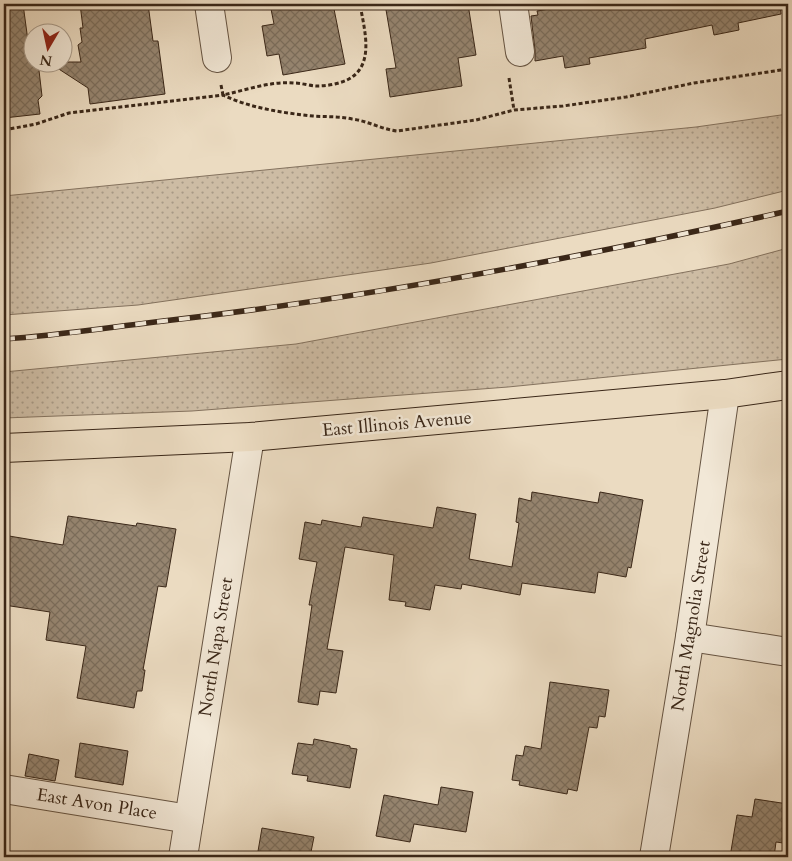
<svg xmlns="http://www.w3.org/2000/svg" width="792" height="861" viewBox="0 0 792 861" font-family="Cardo,serif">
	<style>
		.green { fill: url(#green-dots); stroke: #84725e }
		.building { fill: url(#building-cross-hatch); stroke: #3a2718 }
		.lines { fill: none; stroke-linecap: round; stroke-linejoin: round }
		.minor-casing { stroke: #665442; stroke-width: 30 }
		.major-casing { stroke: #3a2718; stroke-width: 30 }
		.path { stroke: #3a2718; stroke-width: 3; stroke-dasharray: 4 2.5; stroke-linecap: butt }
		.minor { stroke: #f2e8d7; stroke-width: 28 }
		.major { stroke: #ebdbc1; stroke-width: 28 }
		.rail-casing { stroke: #3a2718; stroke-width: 5.5 }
		.rail { stroke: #f2e8d7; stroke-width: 4; stroke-dasharray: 11; stroke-linecap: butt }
		.labels { text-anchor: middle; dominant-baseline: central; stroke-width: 5; stroke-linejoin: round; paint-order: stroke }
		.street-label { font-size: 18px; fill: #3a2718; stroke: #f2e8d7 }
	</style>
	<defs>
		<pattern id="green-dots" width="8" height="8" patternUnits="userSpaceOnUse" patternTransform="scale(1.25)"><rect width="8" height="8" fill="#cdbca4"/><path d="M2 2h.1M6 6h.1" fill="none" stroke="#a79985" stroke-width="1.8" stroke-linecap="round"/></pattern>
		<pattern id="building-cross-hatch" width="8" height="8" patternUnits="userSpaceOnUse" patternTransform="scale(1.25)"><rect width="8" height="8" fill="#968570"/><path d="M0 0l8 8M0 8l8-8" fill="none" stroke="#7b6d5b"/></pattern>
	</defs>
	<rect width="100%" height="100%" fill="#ebdbc1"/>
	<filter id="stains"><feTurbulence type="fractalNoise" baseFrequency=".004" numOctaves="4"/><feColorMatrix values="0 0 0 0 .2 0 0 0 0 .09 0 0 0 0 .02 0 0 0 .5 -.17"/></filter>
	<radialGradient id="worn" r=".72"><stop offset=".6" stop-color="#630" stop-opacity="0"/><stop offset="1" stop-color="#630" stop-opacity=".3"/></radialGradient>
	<!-- green -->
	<g class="green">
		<polygon points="788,114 788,190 715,208 431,263 138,305 4,315 4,196 696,127"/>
		<polygon points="788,248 788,359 508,387 192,411 4,418 4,372 296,344 729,264"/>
	</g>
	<!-- building -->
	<g class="building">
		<polygon points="4,4 23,4 28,41 30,40 32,62 38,62 42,96 38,100 40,114 4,118"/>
		<polygon points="80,4 148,4 153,41 158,41 165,94 90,104 88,88 48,62 81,62 78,45 82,42 80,28 83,28"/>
		<polygon points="270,4 333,4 345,64 283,75 279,54 267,56 262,26 274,24"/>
		<polygon points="385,4 468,4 476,55 458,58 462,86 390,97 386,69 396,68"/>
		<polygon points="561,4 780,4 781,14 738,23 739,30 714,35 712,25 645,39 646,48 589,58 590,64 565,68 563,56 535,61 535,50 531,16 538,15 537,11 562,7"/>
		<polygon points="532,492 598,503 600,492 643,500 631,568 628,567 626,577 598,572 595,593 522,583 520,595 462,584 461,589 435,585 430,610 405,606 406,602 389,600 394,555 345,547 327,649 343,651 336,693 320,691 318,705 298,702 312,605 309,605 317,562 299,559 305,522 321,525 322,520 361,527 363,517 433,528 437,507 476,514 469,559 512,567 519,523 516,522 519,498 531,501"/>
		<polygon points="68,516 136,526 137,523 176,529 166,587 158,586 143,670 145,670 142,691 137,691 134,708 77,698 86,646 46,640 50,612 4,605 4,571 9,536 63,545"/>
		<polygon points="550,682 609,690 605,717 599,716 597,728 589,727 577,791 568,789 567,794 519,785 520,781 512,780 516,755 523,756 525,746 541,749"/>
		<polygon points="314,739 350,746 350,748 357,749 350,788 307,781 308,776 292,774 298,743 313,745"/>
		<polygon points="80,743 128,751 123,785 75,777"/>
		<polygon points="29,754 59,760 55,781 25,776"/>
		<polygon points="441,787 473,792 466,832 414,824 410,842 376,836 384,795 438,805"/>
		<polygon points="755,799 788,804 788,814 783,843 776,842 774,857 730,857 737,815 752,817"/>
		<polygon points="262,828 314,837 310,857 257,857"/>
	</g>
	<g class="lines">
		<!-- minor casing -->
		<g class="minor-casing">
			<g id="minor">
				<polyline points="209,4 217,58"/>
				<polyline points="513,4 520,52"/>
				<polyline points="690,637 788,652"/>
				<polyline points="4,789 189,819"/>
				<polyline points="183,857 250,437"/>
				<polyline points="654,857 690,637 725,394"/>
			</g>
		</g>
		<!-- major casing -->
		<g class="major-casing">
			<polyline id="major" points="4,448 250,437 725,394 788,385"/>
		</g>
		<!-- path -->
		<g class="path">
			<polyline points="509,78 514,110"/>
			<path d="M221 85 223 95C246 90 271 81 294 83 302 83 310 86 317 86 327 86 338 84 347 80 376 66 364 29 360 4"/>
			<path d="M4 130 36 124 69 113 223 95C250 108 283 113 313 116 326 117 339 116 352 119 368 121 381 129 397 131L476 120 514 110 563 106 626 97 694 83 788 69"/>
		</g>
		<!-- minor -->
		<use href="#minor" class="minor"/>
		<!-- major -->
		<use href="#major" class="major"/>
		<!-- rail casing -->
		<g class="rail-casing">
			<path id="rail" d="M4 339C54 336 105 328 155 322 368 298 579 258 788 211"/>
		</g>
		<!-- rail -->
		<use href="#rail" class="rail"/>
	</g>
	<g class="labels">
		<!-- street labels -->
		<g class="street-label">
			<text transform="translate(397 424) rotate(-5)">East Illinois Avenue</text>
			<text transform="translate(691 626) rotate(-81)">North Magnolia Street</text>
			<text transform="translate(216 647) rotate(-81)">North Napa Street</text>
			<text transform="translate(97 804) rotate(9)">East Avon Place</text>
		</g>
	</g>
	<!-- margin -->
	<rect width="792" height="861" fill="none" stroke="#ebdbc1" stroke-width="20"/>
	<rect x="5" y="5" width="782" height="851" fill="none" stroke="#3a2718" stroke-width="2.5"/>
	<rect x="10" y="10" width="772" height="841" fill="none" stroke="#3a2718"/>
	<!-- north arrow -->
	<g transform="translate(48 48) rotate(189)"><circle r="24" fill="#f2e8d7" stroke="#a89b8b"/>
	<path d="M0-4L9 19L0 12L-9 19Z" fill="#8f2418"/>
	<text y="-8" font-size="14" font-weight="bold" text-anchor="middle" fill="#3a2718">N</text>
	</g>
	<rect width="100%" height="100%" filter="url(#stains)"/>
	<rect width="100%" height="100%" fill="url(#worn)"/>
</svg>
